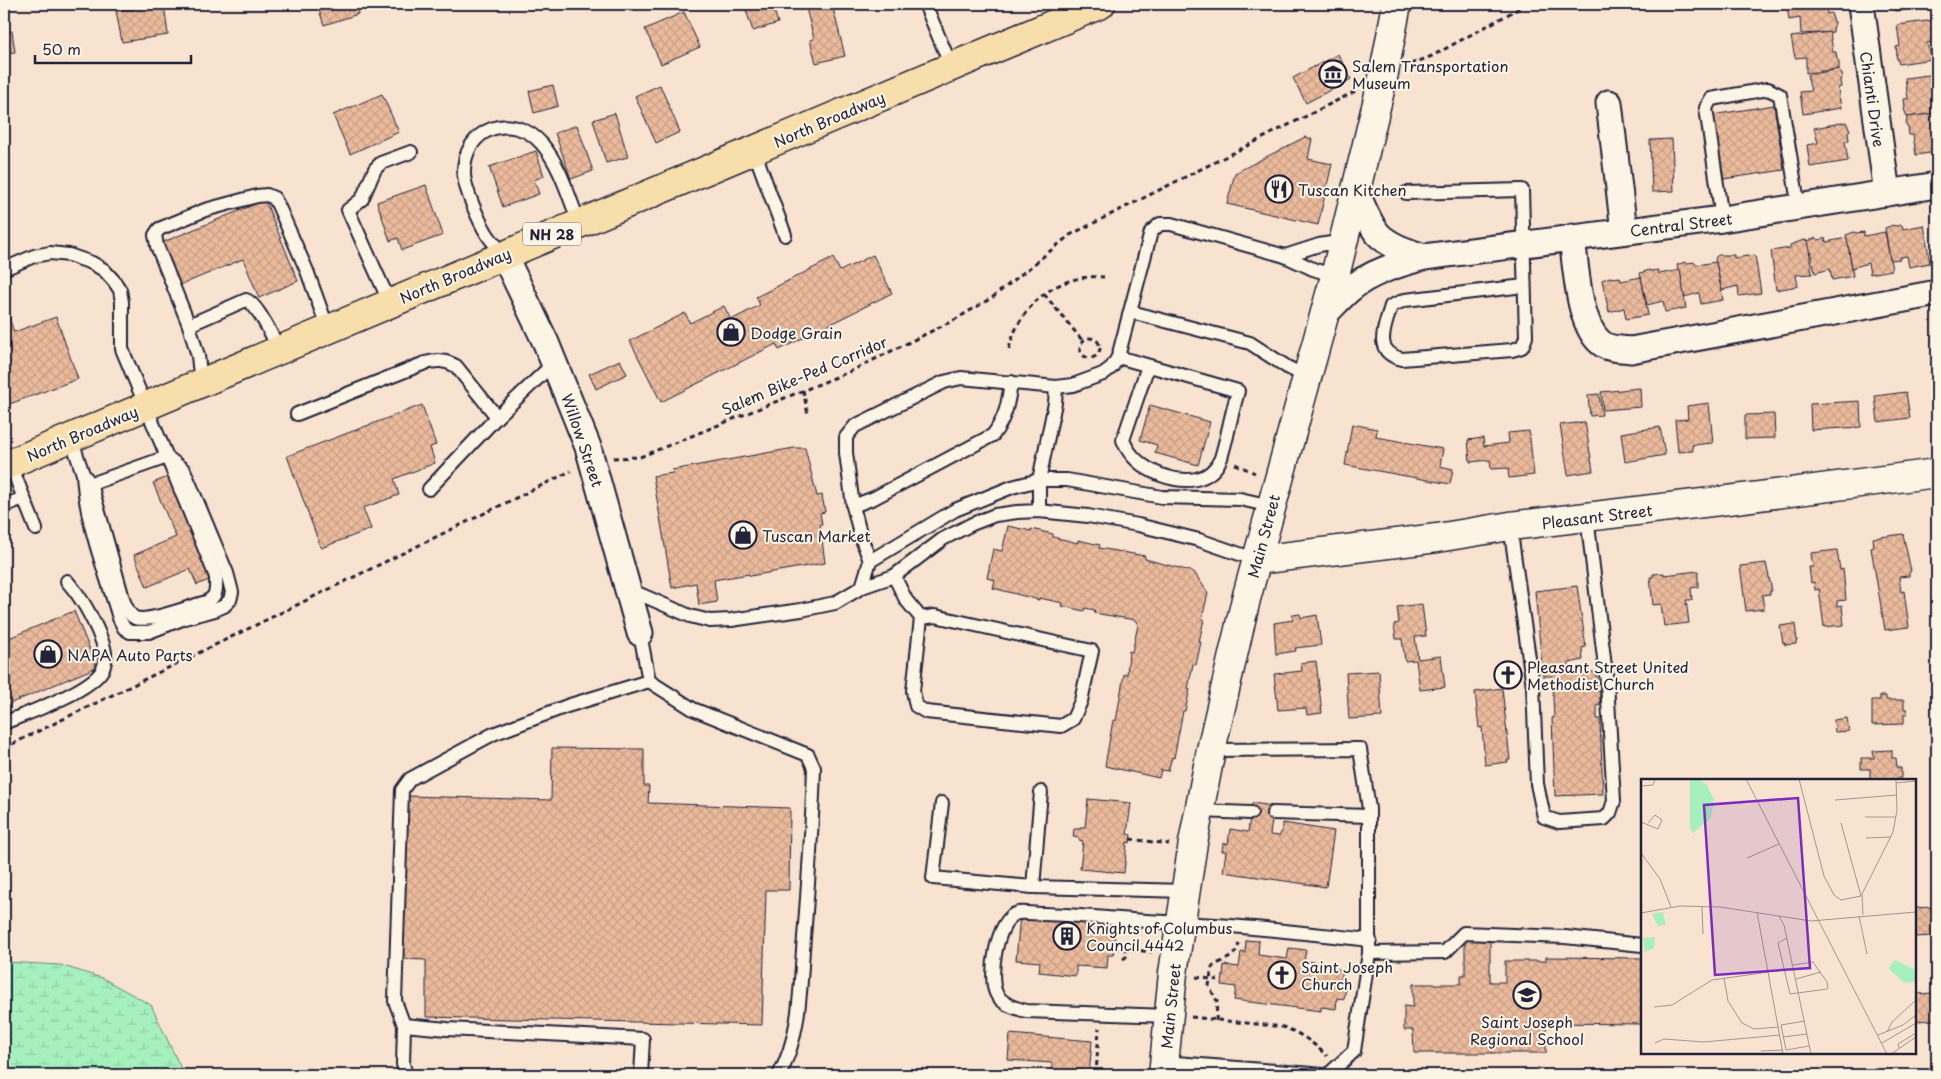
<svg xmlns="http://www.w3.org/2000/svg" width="1941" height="1079" viewBox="0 0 1941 1079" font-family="'Playpen Sans',sans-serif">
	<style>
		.wetland { fill: url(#wetland-marsh); stroke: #64897c }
		.building { fill: url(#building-cross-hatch); stroke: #22223b }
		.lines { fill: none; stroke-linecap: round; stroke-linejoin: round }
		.lane-casing { stroke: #22223b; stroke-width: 16 }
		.street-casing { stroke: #22223b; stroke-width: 29 }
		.secondary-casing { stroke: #22223b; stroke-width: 31 }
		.primary-casing { stroke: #22223b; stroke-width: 31 }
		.path { stroke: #22223b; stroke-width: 3; stroke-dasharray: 5 4; stroke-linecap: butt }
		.lane { stroke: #fcf5e5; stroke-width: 12 }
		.street { stroke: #fcf5e5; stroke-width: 25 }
		.secondary { stroke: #fcf5e5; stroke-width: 28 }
		.primary { stroke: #f8deab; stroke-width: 28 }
		.labels { text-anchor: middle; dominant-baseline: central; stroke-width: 4; stroke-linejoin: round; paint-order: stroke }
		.shield { fill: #fcf5e5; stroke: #63616e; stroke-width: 1 }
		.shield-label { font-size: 14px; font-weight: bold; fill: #22223b }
		.poi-label { font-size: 15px; fill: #22223b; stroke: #fcf5e5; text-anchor: start }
		.street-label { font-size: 15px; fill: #22223b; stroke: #fcf5e5 }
		.inset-road { fill: none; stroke: #a29694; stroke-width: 1 }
		.view { fill: #7b2cbf; fill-opacity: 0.15; stroke: #7b2cbf; stroke-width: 2.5 }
		.inset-edge { fill: none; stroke: #22223b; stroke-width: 2.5 }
	</style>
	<defs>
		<pattern id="wetland-marsh" width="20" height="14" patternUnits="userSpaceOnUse" patternTransform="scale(1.25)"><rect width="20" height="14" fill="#a6f0be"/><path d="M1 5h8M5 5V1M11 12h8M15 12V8" fill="none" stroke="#8fcea4"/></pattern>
		<pattern id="building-cross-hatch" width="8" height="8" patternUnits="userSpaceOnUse" patternTransform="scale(1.25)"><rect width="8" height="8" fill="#ebba9c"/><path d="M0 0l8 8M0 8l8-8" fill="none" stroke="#c9a087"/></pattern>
	</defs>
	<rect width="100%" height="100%" fill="#f7e3cf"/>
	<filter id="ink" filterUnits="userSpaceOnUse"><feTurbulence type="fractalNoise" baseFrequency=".02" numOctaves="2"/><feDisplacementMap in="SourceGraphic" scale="10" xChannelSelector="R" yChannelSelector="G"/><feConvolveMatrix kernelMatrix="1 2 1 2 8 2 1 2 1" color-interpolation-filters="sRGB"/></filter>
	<g filter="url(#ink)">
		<!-- wetland -->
		<polygon class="wetland" points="4,962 60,965 102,978 151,1005 184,1075 4,1075"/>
		<!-- building -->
		<g class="building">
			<polygon points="164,4 168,35 122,42 116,11"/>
			<polygon points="317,4 355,4 358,14 324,25"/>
			<polygon points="744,4 772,4 778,23 753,31"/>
			<polygon points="805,4 832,4 845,56 816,63 810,40 814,39"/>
			<polygon points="1787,4 1826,4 1827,14 1831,13 1834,22 1833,32 1801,34 1800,18 1789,20"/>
			<polygon points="1894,4 1933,4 1933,6 1895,11"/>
			<polygon points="684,12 700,47 661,64 645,29"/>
			<polygon points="1935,20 1937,42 1927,43 1932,59 1899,64 1896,56 1897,54 1896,47 1900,46 1897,25"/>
			<polygon points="12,31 15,52 4,53 4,32"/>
			<polygon points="1830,32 1833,52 1836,52 1837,59 1839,61 1839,69 1806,73 1806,57 1795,58 1791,37"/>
			<polygon points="1338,54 1351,79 1306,103 1293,78"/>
			<polygon points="1839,69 1842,77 1840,80 1841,87 1838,88 1841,108 1803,114 1800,92 1811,91 1807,75"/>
			<polygon points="1936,74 1937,95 1935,96 1935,103 1937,103 1937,113 1907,117 1904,109 1905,107 1904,99 1908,99 1905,78"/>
			<polygon points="553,85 558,106 534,113 529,91"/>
			<polygon points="660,85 680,132 656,143 635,96"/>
			<polygon points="382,94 399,132 350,154 333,115"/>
			<polygon points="1774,105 1784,170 1723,179 1712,115"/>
			<polygon points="615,113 628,157 606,163 593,120"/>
			<polygon points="1937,113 1937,152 1916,155 1913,135 1909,135 1908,127 1906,126 1907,117"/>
			<polygon points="1846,122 1850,130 1848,132 1849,140 1845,141 1848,161 1810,167 1807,145 1818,143 1814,128"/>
			<polygon points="577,125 593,171 571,179 555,133"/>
			<polygon points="1305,137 1312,139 1308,159 1332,164 1318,225 1227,204 1235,173"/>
			<polygon points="1672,139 1674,191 1652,192 1650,140"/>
			<polygon points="536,151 544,176 534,180 539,194 503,207 489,167"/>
			<polygon points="426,185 443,235 402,250 398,238 390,241 377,202"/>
			<polygon points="265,200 298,281 259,298 243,259 178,286 161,243"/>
			<polygon points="1893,225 1895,226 1902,225 1903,229 1924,225 1930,263 1909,267 1907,256 1900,257 1900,259 1891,260 1890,259 1885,228"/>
			<polygon points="1854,232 1856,233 1864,232 1864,236 1885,232 1892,270 1870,274 1868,263 1852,268 1846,235"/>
			<polygon points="1816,238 1818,240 1825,238 1826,242 1847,238 1853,276 1832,280 1830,269 1815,273 1808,241"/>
			<polygon points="1804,240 1808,241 1812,274 1796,275 1798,286 1776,290 1771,251 1790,248 1790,245"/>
			<polygon points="873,255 892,293 779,350 776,344 661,402 630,341 685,313 690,323 724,306 731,320 760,305 756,297 833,258 840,271"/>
			<polygon points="1718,255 1734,255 1734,258 1755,255 1761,293 1739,296 1738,286 1722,290 1715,258"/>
			<polygon points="1685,262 1687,263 1695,262 1696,265 1716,262 1723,300 1701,304 1699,293 1684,297 1680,270 1678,270 1677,265"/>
			<polygon points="1649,270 1651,271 1658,270 1659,274 1680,270 1686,308 1665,312 1663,301 1647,305 1640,273"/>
			<polygon points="1610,277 1613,278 1620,277 1621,281 1641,277 1648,315 1626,319 1624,308 1609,312 1602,280"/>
			<polygon points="6,309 14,332 56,317 78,379 4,406 4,310"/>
			<polygon points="620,360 627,374 596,389 589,374"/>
			<polygon points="1640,388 1641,407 1603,410 1601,392"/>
			<polygon points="1906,392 1910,418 1878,422 1875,396"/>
			<polygon points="1599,394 1602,415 1590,416 1588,395"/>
			<polygon points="1860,401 1861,427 1811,430 1810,404"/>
			<polygon points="1709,403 1713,443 1692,445 1693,451 1678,452 1675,420 1688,419 1687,406"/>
			<polygon points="422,405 436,445 430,447 435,463 394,479 399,495 363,508 371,529 321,548 287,456"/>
			<polygon points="1150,405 1210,422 1198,465 1155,453 1157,445 1140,440"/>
			<polygon points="1774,414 1775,438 1745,439 1745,415"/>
			<polygon points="1585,422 1593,471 1568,475 1560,425"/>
			<polygon points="1352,424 1377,429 1376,437 1443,449 1440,466 1453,469 1450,484 1345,465"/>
			<polygon points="1660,427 1665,455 1625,462 1621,433"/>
			<polygon points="1529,431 1534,475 1509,478 1508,468 1491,469 1490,460 1470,462 1468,440 1483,438 1484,446 1509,443 1508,433"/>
			<polygon points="794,448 805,448 817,496 822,495 825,512 820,513 822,524 820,524 825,563 750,576 749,574 714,580 717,602 699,605 696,583 672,588 653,476 673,473 672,470"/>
			<polygon points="189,468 232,570 197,585 190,569 147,587 134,555 176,537 153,483"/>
			<polygon points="1008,526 1031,531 1031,529 1053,534 1053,537 1078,543 1078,540 1100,545 1099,548 1145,556 1145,559 1194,572 1208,593 1202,619 1204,619 1199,642 1201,642 1196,665 1193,664 1188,689 1190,689 1185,711 1183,711 1174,758 1172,757 1168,771 1161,770 1159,778 1105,766 1113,720 1116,721 1124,674 1127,675 1129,651 1132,652 1138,625 1135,620 1094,613 1095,610 1085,608 1084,611 1062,606 1063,603 1039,598 1039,600 993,588 995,580 987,578 993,549 1002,551"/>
			<polygon points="1903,534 1911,571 1909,573 1909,576 1899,577 1901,592 1904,591 1909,627 1885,630 1871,548 1874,547 1873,538"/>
			<polygon points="1837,550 1840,570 1843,569 1846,600 1837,601 1837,606 1842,605 1844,625 1824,627 1819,589 1815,590 1814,582 1811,583 1809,567 1813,567 1811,553"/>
			<polygon points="1766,563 1772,591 1770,591 1770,594 1762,595 1764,609 1746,611 1740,566"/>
			<polygon points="1698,571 1698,587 1691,588 1692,600 1686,600 1689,623 1664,626 1661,604 1653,605 1650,577 1653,577 1653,574 1664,573 1664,575"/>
			<polygon points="1577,586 1586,647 1582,648 1583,660 1569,663 1569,673 1596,672 1597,691 1600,691 1600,704 1597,705 1597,719 1600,719 1603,794 1555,796 1552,718 1554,718 1552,676 1543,676 1535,591"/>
			<polygon points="1422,604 1426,636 1415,637 1418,659 1441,656 1445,687 1420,690 1416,660 1405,661 1402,639 1396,639 1394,624 1399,623 1397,607"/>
			<polygon points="74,611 97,667 4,706 4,640"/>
			<polygon points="1300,614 1301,618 1317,615 1321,645 1295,648 1296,651 1276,654 1274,623 1293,620 1292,615"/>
			<polygon points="1795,624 1797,641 1796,641 1796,644 1785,645 1785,643 1783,643 1780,626"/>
			<polygon points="1316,661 1322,713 1307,715 1306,708 1278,710 1274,674 1302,671 1301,663"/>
			<polygon points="1379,671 1382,717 1349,719 1346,673"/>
			<polygon points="1502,688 1510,760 1507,760 1508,762 1485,765 1482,727 1479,728 1475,692"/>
			<polygon points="1880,696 1886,696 1886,700 1904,700 1904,709 1907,709 1907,714 1904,714 1904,724 1872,725 1872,700 1880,700"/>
			<polygon points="1847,718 1849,731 1835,732 1834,720"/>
			<polygon points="552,748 644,749 644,786 649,786 648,803 790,808 789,890 766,890 762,1025 426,1017 426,960 402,959 407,796 551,800"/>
			<polygon points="1892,750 1892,758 1896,758 1897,768 1901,768 1901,778 1897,778 1897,780 1870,780 1870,769 1861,769 1861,758 1874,758 1873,751"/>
			<polygon points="1088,799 1131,803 1127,834 1131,835 1130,843 1127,842 1124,873 1080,869 1083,841 1079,840 1079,838 1073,837 1074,829 1080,829 1080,827 1085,827"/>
			<polygon points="1252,803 1274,806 1270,835 1280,836 1283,823 1334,831 1326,887 1223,872 1226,851 1222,851 1223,843 1228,844 1230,829 1248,832"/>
			<polygon points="1932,907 1933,936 1915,937 1915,908"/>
			<polygon points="1020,915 1116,924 1113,955 1108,955 1107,968 1076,966 1076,976 1039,972 1040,962 1016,960"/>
			<polygon points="1465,939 1490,939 1490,982 1505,982 1505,961 1546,961 1546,957 1642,958 1642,1024 1546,1023 1546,1053 1414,1053 1413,1030 1404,1030 1404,1006 1413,1007 1413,984 1461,984 1461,975 1465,975"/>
			<polygon points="1246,940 1259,941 1258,955 1287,959 1289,948 1306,950 1304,961 1324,963 1324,967 1343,970 1341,980 1347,980 1344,999 1337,998 1336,1009 1321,1007 1321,1011 1234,1000 1236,987 1222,985 1224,965 1239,967 1241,952 1245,953"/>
			<polygon points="1937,993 1937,1020 1915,1021 1915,994"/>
			<polygon points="1010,1034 1092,1041 1089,1075 1052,1075 1052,1063 1008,1060"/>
		</g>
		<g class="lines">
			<!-- lane casing -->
			<g class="lane-casing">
				<g id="lane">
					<polyline points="925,4 951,66"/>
					<polyline points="754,150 785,235"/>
					<path d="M1406 193 1522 190 1526 337 1522 347 1512 350 1402 359C1372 352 1385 327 1391 306L1405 300 1524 286"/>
					<polyline points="1722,219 1706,108 1711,99 1768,89 1780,95 1799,208"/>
					<path d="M504 255C499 248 492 242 487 234 479 221 465 190 464 175 462 128 512 110 542 144 560 165 569 197 579 223"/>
					<polyline points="1285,256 1313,269 1335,276"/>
					<polyline points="4,269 34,256 50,253 69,255 92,263 104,270 114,281 120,290 122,302 122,349 167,457 91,484"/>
					<polyline points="390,303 348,210 362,199 375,169 381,163 411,152"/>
					<polyline points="1131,312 1250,343 1287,367 1307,377"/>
					<path d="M189 325 246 300C258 304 273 339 280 350"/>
					<path d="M1118 357 1238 391C1234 406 1230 421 1227 436 1225 443 1223 451 1221 458 1210 484 1183 483 1161 475 1143 468 1130 458 1123 440L1148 366"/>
					<polyline points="201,383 198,356 189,325 157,246 155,235 159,229 205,210 257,196 267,195 274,198 278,205 307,271 328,329"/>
					<path d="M297 414 425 363C437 360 445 360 456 366L497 417 555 362"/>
					<path d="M71 438 83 474 91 484 124 602C127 608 129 615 135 618 149 623 191 606 206 602 218 596 216 589 216 577L168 459"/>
					<polyline points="10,463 36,529"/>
					<path d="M83 474C86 525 105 570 119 618L124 628 130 632H149L185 618 215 610 224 606 230 600 232 592 227 573 184 470 167 457"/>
					<polyline points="429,489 497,417"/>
					<polyline points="4,506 23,498"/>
					<path d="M853 506 874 498 993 435C1006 417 1008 404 1011 382"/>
					<polyline points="1039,511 1039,480 1055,403 1056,387"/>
					<polyline points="1510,526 1533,686 1537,784 1544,817 1559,822 1604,819 1610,813 1614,801 1607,683 1587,517"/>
					<polyline points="870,561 955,510 1012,487 1039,480 1067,480 1162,497 1240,499 1271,506"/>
					<polyline points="894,576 906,600 921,618 913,691 916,706 926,712 1061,726 1073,719 1081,701 1092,651 935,616 921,618"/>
					<polyline points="862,587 894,576 943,539 972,524 995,515 1017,512 1039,511 1088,516 1138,525 1199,540 1257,560"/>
					<polyline points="628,589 690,616 710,621 731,620 801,610 835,603 862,587 870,561 861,537 853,506 846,453 846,437 855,426 944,382 961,378 1056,387 1073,385 1103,374 1112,367 1118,357 1151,232 1160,224 1171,224 1285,256 1319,245 1344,241"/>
					<polyline points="640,633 649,681 567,706 493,734 410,779 402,790 395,1001 404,1025 447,1029 643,1039 641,1075"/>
					<path d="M649 681 693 709 808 755 814 768C812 829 808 889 803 950 800 992 800 1037 779 1075"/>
					<path d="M4 723C27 713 98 689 104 666 108 653 102 641 97 629 88 610 81 597 67 581"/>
					<polyline points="1211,750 1360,749 1369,809 1369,953 1354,1051 1328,1075"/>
					<polyline points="942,803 933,878 1033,887 1186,891"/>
					<polyline points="1199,811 1251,813"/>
					<polyline points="1273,813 1369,816"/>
					<polyline points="1033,887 1041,792"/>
					<polyline points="1369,953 1445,952 1464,933 1565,937 1642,945"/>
					<path d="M1169 1016 1026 1011C1015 1008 1004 1005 997 995 987 979 997 917 1018 913 1026 912 1036 914 1044 914 1074 915 1103 918 1132 920 1154 922 1177 922 1200 924 1257 927 1313 934 1370 940"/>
					<polyline points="404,1025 403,1064 406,1075"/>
					<polyline points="1164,1062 1324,1075"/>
				</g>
			</g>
			<!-- street casing -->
			<g class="street-casing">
				<g id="street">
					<polyline points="1861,4 1887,193"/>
					<polyline points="1609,103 1624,231"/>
					<path d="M1356 191C1362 205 1368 222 1378 234 1389 246 1409 252 1424 257"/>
					<path d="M1572 237C1576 266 1578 329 1604 345 1610 349 1623 349 1631 350L1937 293"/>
					<polyline points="504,255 546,343 588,447 640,633"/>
					<path d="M1325 314C1333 306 1341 297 1349 290 1370 272 1399 264 1424 257L1722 219 1937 185"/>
				</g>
			</g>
			<!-- secondary casing -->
			<g class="secondary-casing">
				<g id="secondary">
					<polyline points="1257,560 1437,538 1510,526 1728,500 1937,473"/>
					<polyline points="1163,1075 1173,973 1193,843 1211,750 1246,599 1335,276 1383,78 1397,4"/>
				</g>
			</g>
			<!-- primary casing -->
			<g class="primary-casing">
				<polyline id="primary" points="4,466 1101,4"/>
			</g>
			<!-- path -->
			<g class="path">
				<polyline points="1411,64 1432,56 1527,4"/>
				<polyline points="1044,294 1082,340"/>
				<circle cx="1090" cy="348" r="10"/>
				<path d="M1009 349C1019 305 1058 273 1104 277"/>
				<polyline points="803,390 808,415"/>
				<polyline points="613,458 640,457 851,371 956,319 993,297 1070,235 1356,91"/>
				<polyline points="1235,464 1255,473"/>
				<polyline points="4,748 571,471"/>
				<polyline points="1130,839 1169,844"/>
				<polyline points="1114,948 1152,952"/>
				<polyline points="1123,959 1126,957 1127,949"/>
				<polyline points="1196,977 1218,980"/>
				<path d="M1191 1017 1283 1027C1301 1033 1313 1043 1327 1056"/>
				<path d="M1216 1021 1217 1001 1209 986 1212 967C1223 959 1236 959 1239 943"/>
				<polyline points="1096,1075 1099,1028"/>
			</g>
			<!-- lane -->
			<use href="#lane" class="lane"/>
			<!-- street -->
			<use href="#street" class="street"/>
			<!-- secondary -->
			<use href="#secondary" class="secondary"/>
			<!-- primary -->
			<use href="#primary" class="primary"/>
		</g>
	</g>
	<!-- icons -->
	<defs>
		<g id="museum-ring" transform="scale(1.4375)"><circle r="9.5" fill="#fcf5e5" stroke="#22223b" stroke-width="1.5"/><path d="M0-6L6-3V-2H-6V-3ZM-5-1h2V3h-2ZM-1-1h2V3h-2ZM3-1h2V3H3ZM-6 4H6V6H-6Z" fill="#22223b"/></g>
		<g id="restaurant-ring" transform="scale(1.4375)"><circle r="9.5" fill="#fcf5e5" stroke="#22223b" stroke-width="1.5"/><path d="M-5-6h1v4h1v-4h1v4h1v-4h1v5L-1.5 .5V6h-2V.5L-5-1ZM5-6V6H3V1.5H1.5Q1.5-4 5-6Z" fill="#22223b"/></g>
		<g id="shop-ring" transform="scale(1.4375)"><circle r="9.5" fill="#fcf5e5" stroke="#22223b" stroke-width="1.5"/><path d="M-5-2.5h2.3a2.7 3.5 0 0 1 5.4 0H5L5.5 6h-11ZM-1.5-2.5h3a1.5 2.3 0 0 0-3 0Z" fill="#22223b"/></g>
		<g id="church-ring" transform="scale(1.4375)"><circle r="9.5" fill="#fcf5e5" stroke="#22223b" stroke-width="1.5"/><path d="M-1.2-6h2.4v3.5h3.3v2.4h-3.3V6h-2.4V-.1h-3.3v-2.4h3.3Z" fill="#22223b"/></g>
		<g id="building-ring" transform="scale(1.4375)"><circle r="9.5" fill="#fcf5e5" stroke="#22223b" stroke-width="1.5"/><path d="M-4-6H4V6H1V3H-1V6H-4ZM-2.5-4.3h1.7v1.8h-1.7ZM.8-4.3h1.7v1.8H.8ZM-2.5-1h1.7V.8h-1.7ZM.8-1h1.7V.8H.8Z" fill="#22223b"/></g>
		<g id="school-ring" transform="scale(1.4375)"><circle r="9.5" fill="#fcf5e5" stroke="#22223b" stroke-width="1.5"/><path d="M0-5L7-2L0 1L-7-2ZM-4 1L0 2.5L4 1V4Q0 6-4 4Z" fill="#22223b"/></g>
	</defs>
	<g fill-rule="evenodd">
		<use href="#museum-ring" x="1333" y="74"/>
		<use href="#restaurant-ring" x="1279" y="189"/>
		<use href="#shop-ring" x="731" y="332"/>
		<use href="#shop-ring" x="743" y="535"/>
		<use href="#shop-ring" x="48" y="654"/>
		<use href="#church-ring" x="1508" y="675"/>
		<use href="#building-ring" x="1067" y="936"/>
		<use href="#church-ring" x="1282" y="975"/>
		<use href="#school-ring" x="1527" y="995"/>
	</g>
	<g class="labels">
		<!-- shield labels -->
		<rect class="shield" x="523" y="222.5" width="58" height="23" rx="4"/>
		<g class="shield-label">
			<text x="552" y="234">NH 28</text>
		</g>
		<!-- poi labels -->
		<g class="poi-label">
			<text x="1352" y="65">Salem Transportation<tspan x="1352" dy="17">Museum</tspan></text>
			<text x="1298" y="189">Tuscan Kitchen</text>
			<text x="750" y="332">Dodge Grain</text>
			<text x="762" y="535">Tuscan Market</text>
			<text x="67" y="654">NAPA Auto Parts</text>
			<text x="1527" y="666">Pleasant Street United<tspan x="1527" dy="17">Methodist Church</tspan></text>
			<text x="1086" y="927">Knights of Columbus<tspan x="1086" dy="17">Council 4442</tspan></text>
			<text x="1301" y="966">Saint Joseph<tspan x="1301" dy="17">Church</tspan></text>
			<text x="1527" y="1021" text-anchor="middle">Saint Joseph<tspan x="1527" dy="17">Regional School</tspan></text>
		</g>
		<!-- street labels -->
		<g class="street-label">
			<text transform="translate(1873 99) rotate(82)">Chianti Drive</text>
			<text transform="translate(829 119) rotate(-23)">North Broadway</text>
			<text transform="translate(1681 224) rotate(-7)">Central Street</text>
			<text transform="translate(455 275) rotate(-23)">North Broadway</text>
			<text transform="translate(804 375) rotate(-23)">Salem Bike-Ped Corridor</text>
			<text transform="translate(82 433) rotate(-23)">North Broadway</text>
			<text transform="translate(583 440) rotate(71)">Willow Street</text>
			<text transform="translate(1597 516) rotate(-7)">Pleasant Street</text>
			<text transform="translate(1263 536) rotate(-75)">Main Street</text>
			<text transform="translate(1170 1006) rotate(-84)">Main Street</text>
		</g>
	</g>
	<!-- overview -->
	<g transform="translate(1641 779)">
		<rect width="275" height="275" fill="#f7e3cf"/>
		<path d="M49 0H57L65 5 73 20 70 39 52 54 49 50ZM254 181 275 191V202L264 204 250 192 248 189Z" fill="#a6f0be"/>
		<path d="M22 133 25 146 17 147 11 135Z" fill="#a6f0be"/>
		<path d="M14 158 13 169 4 173 2 159Z" fill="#a6f0be"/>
		<path class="inset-road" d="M105 0 246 275M158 0 183 97 193 116 200 121 220 117 200 44M185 0H210M255 4 275 2M0 7 12 6 14 0M194 21 256 16M224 38H255M0 43 17 50 21 41 14 36 7 44M225 59 250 58M0 74 19 100 30 128M106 79 138 65M61 128 62 155M116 133 142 275M0 134 39 127 79 128 170 142 275 133M222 136 221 115 252 53 256 31 255 0M138 137 143 146 170 275M218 137 226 175M146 159 137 164 149 215 186 210M152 186 172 183 186 203 187 210M83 199 87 222 101 244 113 250 138 248M155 200 180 193M13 228 31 226 71 201 128 193M164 242 140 246 145 271 168 267M246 253 251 243 275 221M237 256 262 246 275 236M142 258 166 255M14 264 23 260 63 263 139 256M241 264 275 244M258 269 257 265 275 254M120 272 142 271M250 275 275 258"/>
		<path class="view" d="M157 19 169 189 74 196 63 26Z"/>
		<rect width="275" height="275" class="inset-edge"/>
	</g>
	<!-- margin -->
	<rect width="1941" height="1079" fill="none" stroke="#fcf5e5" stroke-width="20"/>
	<rect x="10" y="10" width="1921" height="1059" fill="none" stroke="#22223b" stroke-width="2" filter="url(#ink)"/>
	<!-- scale -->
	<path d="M35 55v8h156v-8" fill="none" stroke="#22223b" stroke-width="2.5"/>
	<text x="42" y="55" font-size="15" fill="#22223b" stroke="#fcf5e5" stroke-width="4" paint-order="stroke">50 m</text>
</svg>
